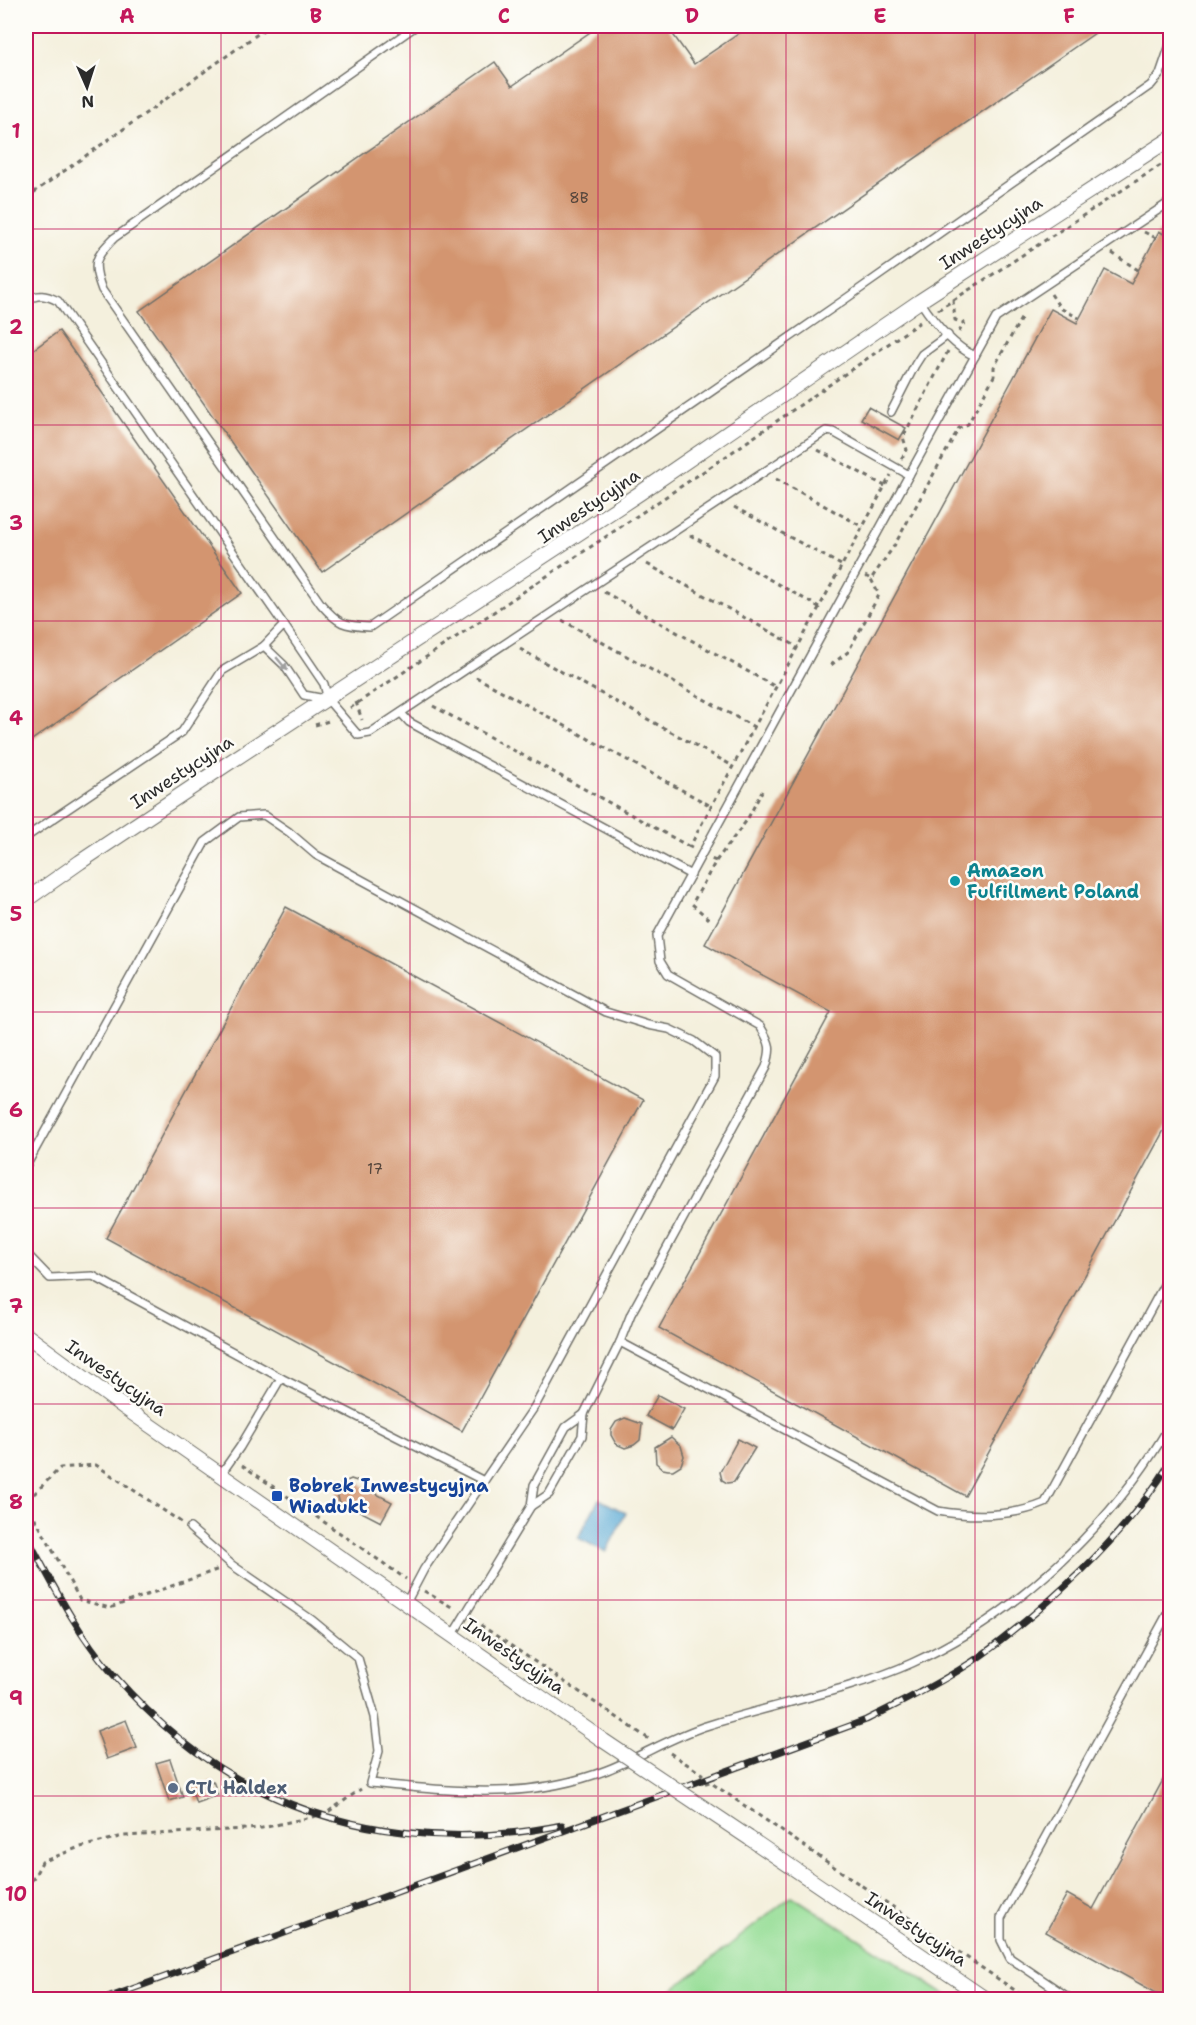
<svg xmlns="http://www.w3.org/2000/svg" width="1196" height="2025" viewBox="0 0 1196 2025" font-family="'Shantell Sans',sans-serif">
	<style>
		.green { fill: #98de98; stroke: #628462; stroke-width: 1.5 }
		.water { fill: #5caad5; stroke: #446a80; stroke-width: 1.5 }
		.building { fill: #d39570 }
		.lines { fill: none; stroke-linecap: round; stroke-linejoin: round }
		.lane-casing { stroke: #717069; stroke-width: 10 }
		.street-casing { stroke: #717069; stroke-width: 16 }
		.path { stroke: #717069; stroke-width: 3; stroke-dasharray: 4.5 4.5; stroke-linecap: butt }
		.lane { stroke: #fff; stroke-width: 7 }
		.street { stroke: #fff; stroke-width: 14 }
		.rail-casing { stroke: #2b2b2b; stroke-width: 7 }
		.rail { stroke: #fdfcf7; stroke-width: 4.5; stroke-dasharray: 14; stroke-linecap: butt }
		.street-bridge-casing { stroke: #717069; stroke-width: 16; stroke-linecap: butt }
		.street-bridge { stroke: #fff; stroke-width: 14 }
		.oneway { fill: #a0a0a0 }
		.grid { fill: none; stroke: #c2185b; stroke-width: 1.5; stroke-opacity: 0.55 }
		.culture-dot { fill: #0f9aa8; stroke: #fdfcf7; stroke-width: 2 }
		.transit-dot { fill: #1a4fb4; stroke: #fdfcf7; stroke-width: 2 }
		.service-dot { fill: #5c6f8a; stroke: #fdfcf7; stroke-width: 2 }
		.labels { text-anchor: middle; dominant-baseline: central; stroke-width: 5; stroke-linejoin: round; paint-order: stroke }
		.number-label { font-size: 15px; fill: #55463c }
		.street-label { font-size: 18px; fill: #2b2b2b; stroke: #fdfcf7 }
		.culture-label { font-size: 18px; font-weight: bold; fill: #0d838f; stroke: #fdfcf7; text-anchor: start }
		.transit-label { font-size: 18px; font-weight: bold; fill: #164399; stroke: #fdfcf7; text-anchor: start }
		.service-label { font-size: 18px; font-weight: bold; fill: #4e5e75; stroke: #fdfcf7; text-anchor: start }
		.neatline { fill: none; stroke: #c2185b; stroke-width: 2 }
		.grid-label { font-size: 20px; text-anchor: middle; font-weight: bold; fill: #c2185b }
	</style>
	<rect width="100%" height="100%" fill="#fdfcf7"/>
	<filter id="ink" filterUnits="userSpaceOnUse"><feTurbulence type="fractalNoise" baseFrequency=".0167" numOctaves="2"/><feDisplacementMap in="SourceGraphic" scale="12" xChannelSelector="R" yChannelSelector="G"/><feConvolveMatrix kernelMatrix="1 2 1 2 8 2 1 2 1" color-interpolation-filters="sRGB"/></filter>
	<filter id="wash" filterUnits="userSpaceOnUse"><feTurbulence type="fractalNoise" baseFrequency=".008" numOctaves="4" result="noise"/><feDisplacementMap in="SourceGraphic" scale="24" xChannelSelector="R" yChannelSelector="G"/><feGaussianBlur stdDeviation="1.35" result="paint"/><feColorMatrix in="noise" values="0 0 0 0 0 0 0 0 0 0 0 0 0 0 0 0 0 1.4 0 .05"/><feComposite in="paint" operator="in"/></filter>
	<g filter="url(#wash)">
		<rect width="100%" height="100%" fill="#f4f0dd"/>
		<!-- green -->
		<polygon class="green" points="792,1896 953,1999 661,1999"/>
		<!-- water -->
		<polygon class="water" points="599,1499 626,1513 606,1552 578,1538"/>
		<g id="blocks">
			<!-- building -->
			<g class="building">
				<polygon points="599,26 667,26 694,64 750,26 1105,26 322,572 139,311 495,62 512,86"/>
				<polygon points="1159,231 1170,238 1170,1119 965,1496 659,1328 831,1012 705,944 1051,309 1077,323 1105,270 1131,284"/>
				<polygon points="59,331 242,593 26,744 26,355"/>
				<polygon points="868,407 906,428 899,440 861,419"/>
				<polygon points="286,907 643,1100 462,1431 106,1238"/>
				<polygon points="658,1395 684,1409 672,1430 646,1416"/>
				<polygon points="625,1418 642,1424 640,1440 634,1445 625,1448 616,1444 611,1435 611,1430 616,1422"/>
				<polygon points="671,1437 681,1446 684,1456 681,1465 673,1470 668,1470 663,1469 656,1463 655,1447"/>
				<polygon points="738,1439 755,1448 734,1482 727,1483 722,1480 720,1472"/>
				<polygon points="351,1479 360,1482 365,1488 392,1502 381,1522 356,1509 346,1508 339,1501 337,1492 339,1487 342,1483"/>
				<polygon points="126,1720 137,1748 107,1759 97,1731"/>
				<polygon points="170,1759 183,1797 169,1801 156,1763"/>
				<polygon points="1170,1767 1170,2000 1169,2000 1046,1932 1067,1894 1093,1909"/>
				<polygon points="213,1781 218,1795 196,1803 191,1789"/>
			</g>
		</g>
	</g>
	<g filter="url(#ink)">
		<use href="#blocks" fill-opacity="0" stroke="#717069" stroke-width="1.5"/>
		<g class="lines">
			<!-- lane casing -->
			<g class="lane-casing">
				<g id="lane">
					<path d="M416 26 114 238C94 258 92 263 102 290L321 604C338 624 344 626 370 627L844 300 1151 85 1160 74 1170 45"/>
					<path d="M26 301C38 293 46 295 58 301L284 625 264 646 222 671 182 732 26 837"/>
					<path d="M920 301C933 321 952 346 975 356"/>
					<polyline points="891,412 915,365 922,354 948,335"/>
					<polyline points="909,475 996,318 1170,202"/>
					<path d="M284 625 324 684 328 700 358 735 370 733 826 431 833 432 909 475 657 936 660 961 668 974 760 1026C771 1044 772 1048 766 1067L631 1314 620 1342 584 1414 582 1436 549 1494 531 1506"/>
					<polyline points="264,646 284,665 304,695 325,699"/>
					<polyline points="401,713 409,722 691,875"/>
					<polyline points="26,1166 205,842 239,817 264,815 289,832 316,855 606,1012 648,1025 669,1029 694,1041 715,1057 715,1076 535,1406 424,1569 406,1603"/>
					<polyline points="26,1253 50,1278 93,1276 281,1378 484,1481"/>
					<path d="M620 1342 938 1511C972 1517 1012 1517 1045 1503L1170 1274"/>
					<polyline points="221,1474 240,1447 281,1378"/>
					<path d="M190 1528 232 1565 312 1620 358 1658 375 1717 379 1751 370 1783C452 1791 528 1801 607 1770 642 1756 673 1736 709 1725 774 1704 850 1691 912 1663 1017 1616 1112 1525 1170 1425"/>
					<polyline points="452,1636 531,1506 534,1485 566,1427 584,1414"/>
					<polyline points="1072,2000 1010,1958 1001,1940 1001,1918 1170,1609"/>
				</g>
			</g>
			<!-- street casing -->
			<g class="street-casing">
				<g id="street">
					<polyline points="26,900 80,862 224,766 640,493 920,301 1170,139"/>
					<polyline points="26,1335 125,1408 604,1741"/>
					<polyline points="749,1838 987,2000"/>
				</g>
			</g>
			<!-- path -->
			<g class="path">
				<polyline points="26,198 269,26"/>
				<polyline points="1144,232 1156,238"/>
				<polyline points="1112,253 1138,270"/>
				<polyline points="1051,294 1060,308 1079,318"/>
				<polyline points="953,300 955,320 964,323 959,332"/>
				<polyline points="938,310 1170,159"/>
				<polyline points="818,450 885,486"/>
				<polyline points="901,459 907,450 903,437 948,351"/>
				<polyline points="776,479 863,527"/>
				<polyline points="734,507 843,566"/>
				<polyline points="690,535 819,607"/>
				<polyline points="647,564 798,647"/>
				<polyline points="865,576 871,579 894,546 959,428 968,424 994,376 994,367 1023,315"/>
				<polyline points="604,592 776,687"/>
				<polyline points="562,620 754,727"/>
				<polyline points="520,649 733,766"/>
				<polyline points="831,665 848,652 879,595 871,579"/>
				<polyline points="476,677 711,806"/>
				<polyline points="356,702 362,720"/>
				<polyline points="433,706 690,847"/>
				<polyline points="350,708 725,457 920,322"/>
				<polyline points="315,725 332,720"/>
				<polyline points="692,848 690,847 700,827 891,475"/>
				<polyline points="716,861 747,820 762,791"/>
				<polyline points="709,919 692,904 716,861 711,859"/>
				<polyline points="242,1465 406,1579"/>
				<polyline points="26,1499 35,1493 60,1468 96,1465 181,1522"/>
				<polyline points="26,1502 80,1600 110,1608 219,1569"/>
				<polyline points="424,1591 455,1609"/>
				<polyline points="473,1620 649,1739"/>
				<polyline points="670,1753 702,1774 698,1777 703,1784 710,1782 1029,2000"/>
				<polyline points="26,1887 29,1886 42,1862 77,1848 123,1836 262,1828 325,1814 361,1789"/>
			</g>
			<!-- lane -->
			<use href="#lane" class="lane"/>
			<!-- street -->
			<use href="#street" class="street"/>
			<!-- rail casing -->
			<g class="rail-casing">
				<g id="rail">
					<path d="M26 1535C52 1583 76 1632 112 1673 152 1719 202 1762 257 1789 350 1836 461 1846 562 1825"/>
					<path d="M102 2000 866 1720C900 1703 935 1686 967 1665 985 1654 1002 1640 1018 1627 1076 1580 1131 1526 1170 1463"/>
				</g>
			</g>
			<!-- rail -->
			<use href="#rail" class="rail"/>
			<!-- street-bridge casing -->
			<g class="street-bridge-casing">
				<polyline id="street-bridge" points="604,1741 749,1838"/>
			</g>
			<!-- street-bridge -->
			<use href="#street-bridge" class="street-bridge"/>
		</g>
		<!-- one-way arrows -->
		<defs><path id="oneway-solid" d="M-6-.8H1V-3.2L6.5 0L1 3.2V.8H-6Z" transform="scale(1.5)"/></defs>
		<use class="oneway" href="#oneway-solid" transform="translate(282 664) rotate(50)"/>
	</g>
	<!-- grid -->
	<path class="grid" d="M221 26V2000M410 26V2000M598 26V2000M786 26V2000M975 26V2000M26 229H1170M26 425H1170M26 621H1170M26 817H1170M26 1012H1170M26 1208H1170M26 1404H1170M26 1600H1170M26 1796H1170"/>
	<!-- markers -->
	<circle class="culture-dot" cx="955" cy="881" r="6"/>
	<rect class="transit-dot" x="271" y="1490" width="12" height="12" rx="3"/>
	<circle class="service-dot" cx="173" cy="1788" r="6"/>
	<g class="labels">
		<!-- number labels -->
		<g class="number-label">
			<text x="579" y="198">8B</text>
			<text x="375" y="1169">17</text>
		</g>
		<!-- street labels -->
		<g class="street-label">
			<text transform="translate(991 233) rotate(-33)">Inwestycyjna</text>
			<text transform="translate(589 506) rotate(-34)">Inwestycyjna</text>
			<text transform="translate(182 772) rotate(-33)">Inwestycyjna</text>
			<text transform="translate(116 1378) rotate(35)">Inwestycyjna</text>
			<text transform="translate(514 1656) rotate(35)">Inwestycyjna</text>
			<text transform="translate(916 1929) rotate(34)">Inwestycyjna</text>
		</g>
		<!-- culture labels -->
		<g class="culture-label">
			<text x="967" y="871">Amazon<tspan x="967" dy="21">Fulfillment Poland</tspan></text>
		</g>
		<!-- transit labels -->
		<g class="transit-label">
			<text x="289" y="1486">Bobrek Inwestycyjna<tspan x="289" dy="21">Wiadukt</tspan></text>
		</g>
		<!-- service labels -->
		<g class="service-label">
			<text x="185" y="1788">CTL Haldex</text>
		</g>
	</g>
	<!-- margin -->
	<rect width="1196" height="2025" fill="none" stroke="#fdfcf7" stroke-width="66"/>
	<!-- north arrow -->
	<g transform="translate(87 87) rotate(177)" stroke="#fdfcf7" stroke-width="4.5" paint-order="stroke">
	<path d="M0-4.5L10 22L0 15L-10 22Z" fill="#2b2b2b"/>
	<text y="-9" font-size="16" font-weight="bold" text-anchor="middle" fill="#2b2b2b">N</text>
	</g>
	<rect x="33" y="33" width="1130" height="1959" class="neatline"/>
	<g class="grid-label">
		<text x="127" y="23">A</text>
		<text x="316" y="23">B</text>
		<text x="504" y="23">C</text>
		<text x="692" y="23">D</text>
		<text x="880" y="23">E</text>
		<text x="1069" y="23">F</text>
		<text x="16" y="138">1</text>
		<text x="16" y="334">2</text>
		<text x="16" y="530">3</text>
		<text x="16" y="725">4</text>
		<text x="16" y="921">5</text>
		<text x="16" y="1117">6</text>
		<text x="16" y="1313">7</text>
		<text x="16" y="1509">8</text>
		<text x="16" y="1705">9</text>
		<text x="16" y="1901">10</text>
	</g>
</svg>
